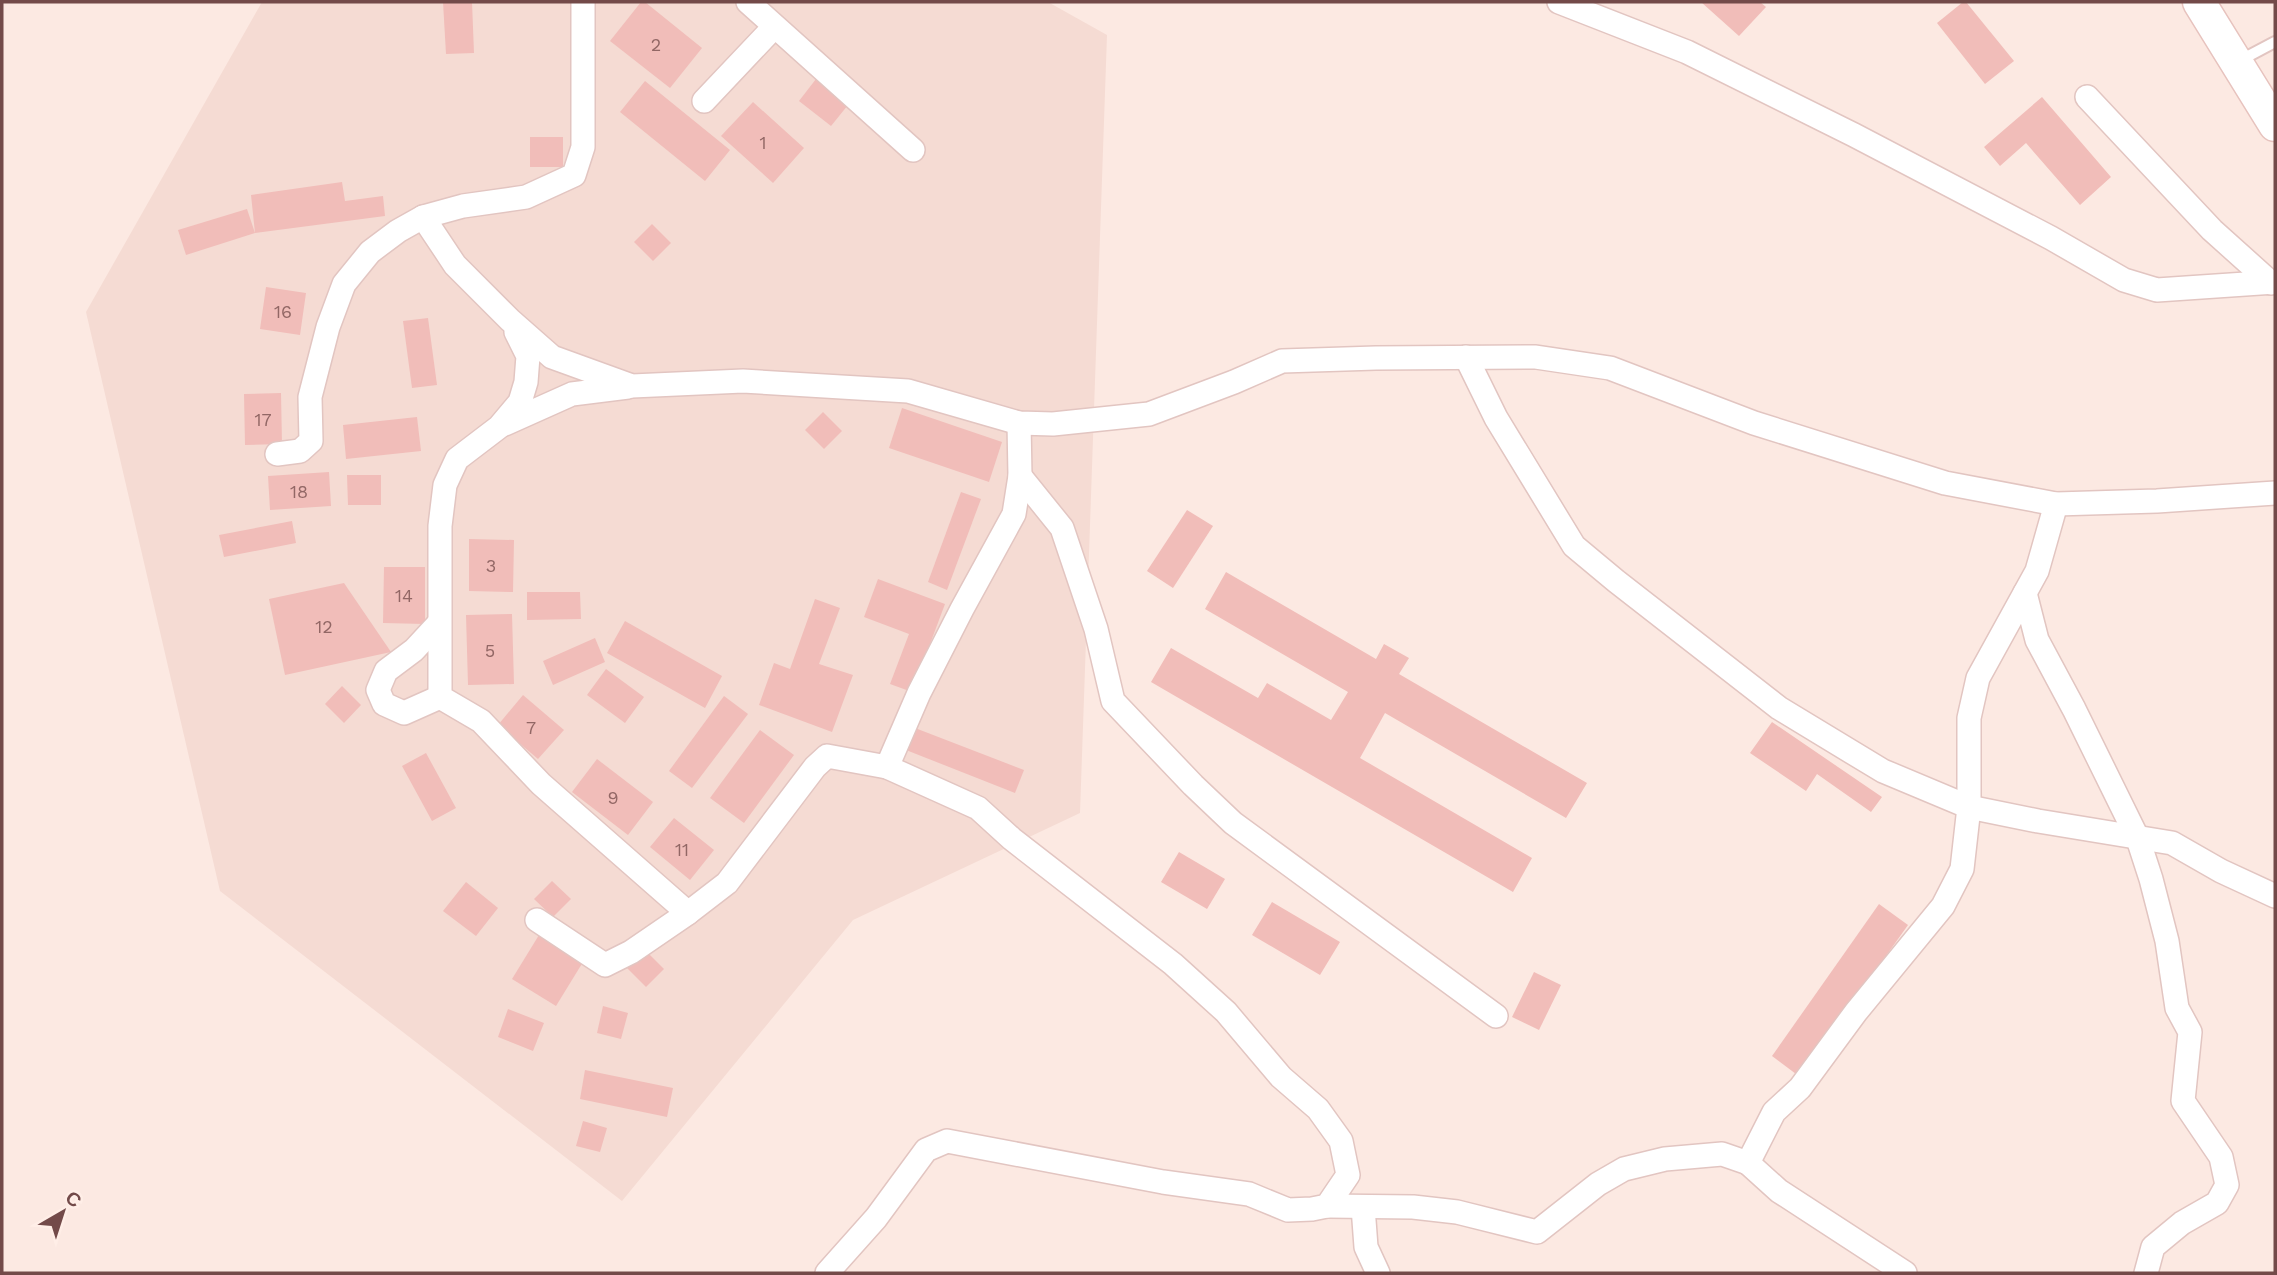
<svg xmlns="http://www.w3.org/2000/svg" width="2277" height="1275" viewBox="0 0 2277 1275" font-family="'Work Sans',sans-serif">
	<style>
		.residential { fill: #f5dbd3 }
		.building { fill: #f1bdb9 }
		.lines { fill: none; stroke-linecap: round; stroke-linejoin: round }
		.lane-casing { stroke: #e2c5c1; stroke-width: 14 }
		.street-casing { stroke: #e2c5c1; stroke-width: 26 }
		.secondary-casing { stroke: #e7c3be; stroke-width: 35 }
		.lane { stroke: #fff; stroke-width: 10 }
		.street { stroke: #fff; stroke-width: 23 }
		.secondary { stroke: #fff; stroke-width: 32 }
		.labels { text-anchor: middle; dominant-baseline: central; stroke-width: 6; stroke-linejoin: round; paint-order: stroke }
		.number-label { font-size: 18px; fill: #926765 }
	</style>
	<rect width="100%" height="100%" fill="#fce9e2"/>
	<!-- residential -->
	<polygon class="residential" points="262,2 1048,2 1107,35 1080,813 853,920 622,1201 220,891 86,312"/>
	<!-- building -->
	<g class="building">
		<polygon points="443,2 472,2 474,53 446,54"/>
		<polygon points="641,2 645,2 702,48 670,88 610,41"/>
		<polygon points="1701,2 1760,2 1766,7 1739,36"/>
		<polygon points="1963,2 1966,2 2014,61 1985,84 1937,23"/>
		<polygon points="816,79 848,105 831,126 799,101"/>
		<polygon points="645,81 730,150 705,181 620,112"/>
		<polygon points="2042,97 2111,177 2080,205 2026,143 2000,166 1984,147"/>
		<polygon points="753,102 804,148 773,183 721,136"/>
		<rect x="530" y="137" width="33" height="30"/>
		<polygon points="342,182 345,201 383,196 385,216 255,233 251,195"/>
		<polygon points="247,209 255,233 186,255 178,230"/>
		<polygon points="652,224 671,243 653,261 634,242"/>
		<polygon points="266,287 306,293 300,335 260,329"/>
		<polygon points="428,318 437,385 412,388 403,321"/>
		<polygon points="281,393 282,444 245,445 244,394"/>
		<polygon points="902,408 1002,442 989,482 889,448"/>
		<polygon points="823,412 842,431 824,449 805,430"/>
		<polygon points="417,417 421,451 346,459 343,425"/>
		<polygon points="329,472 331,506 270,510 268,476"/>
		<polygon points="347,475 381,475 381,505 348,505"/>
		<polygon points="961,492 981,499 947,590 928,582"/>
		<polygon points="1187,510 1213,526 1173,588 1147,571"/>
		<polygon points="292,521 296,543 224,557 219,535"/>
		<polygon points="469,539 514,540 513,592 469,591"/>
		<polygon points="384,567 425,567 425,624 383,623"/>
		<polygon points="1226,572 1376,659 1384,644 1409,658 1399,674 1587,783 1566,818 1385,713 1360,758 1532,858 1513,892 1151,682 1171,648 1258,698 1267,683 1331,720 1348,692 1205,609"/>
		<polygon points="878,579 945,604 912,692 890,684 909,634 864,617"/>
		<polygon points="344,583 391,652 285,675 269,599"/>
		<polygon points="527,592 580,592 581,619 527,620"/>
		<polygon points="815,599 840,608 819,664 853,675 832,732 759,705 774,663 790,669"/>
		<polygon points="512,614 514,684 468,685 466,615"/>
		<polygon points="625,621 722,676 705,708 607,653"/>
		<polygon points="595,638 605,662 553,685 543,661"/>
		<polygon points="606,669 644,697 625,723 587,695"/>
		<polygon points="342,686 361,705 344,723 325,704"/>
		<polygon points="523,695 564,730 538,759 498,725"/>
		<polygon points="724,696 748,714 692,788 669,771"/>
		<polygon points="1772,722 1882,797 1871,812 1817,774 1806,791 1750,753"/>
		<polygon points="915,728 1024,770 1015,793 906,750"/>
		<polygon points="760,730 794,755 744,823 710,798"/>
		<polygon points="426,753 456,808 432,821 402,766"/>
		<polygon points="597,759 653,802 628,835 572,792"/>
		<polygon points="674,818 714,850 690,880 650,847"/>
		<polygon points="1179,852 1225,879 1207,909 1161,882"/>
		<polygon points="552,881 571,899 553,917 534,899"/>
		<polygon points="466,882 498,908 476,936 443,911"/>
		<polygon points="1272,902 1340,942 1320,975 1252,935"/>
		<polygon points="1879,904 1908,925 1800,1077 1772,1056"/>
		<polygon points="539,935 583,962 556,1006 512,979"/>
		<polygon points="645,950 664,969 646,987 627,968"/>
		<polygon points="1534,972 1561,985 1539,1030 1512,1017"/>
		<polygon points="603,1006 628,1013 621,1039 597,1033"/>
		<polygon points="508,1009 544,1023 533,1051 498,1037"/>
		<polygon points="585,1070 673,1088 667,1117 580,1099"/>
		<polygon points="583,1121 607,1128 600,1152 576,1146"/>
	</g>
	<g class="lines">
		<!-- lane casing -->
		<g class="lane-casing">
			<polyline id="lane" points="2239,61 2275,42"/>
		</g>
		<!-- street casing -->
		<g class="street-casing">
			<g id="street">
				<polyline points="748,2 913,150"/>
				<polyline points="1559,2 1687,52 1854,135 2051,238 2124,280 2157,290 2275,282"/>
				<polyline points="2087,97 2212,230 2271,283"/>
				<polyline points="704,101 774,27"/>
				<polyline points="423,217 455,265 510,320 552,357 632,386 743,381 908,391 1019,423 1053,424 1149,414 1234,382 1282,361 1376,358 1536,357 1610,368 1754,423 1945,483 2056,504 2157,501 2275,493"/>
				<polyline points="516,332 528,356 526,382 520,402 499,427 457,459 445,485 440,526 440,697 481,721 541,784 688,913"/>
				<polyline points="1466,357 1496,418 1574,546 1616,581 1779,708 1883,771 1969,807 2038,821 2172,843 2221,871 2275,896"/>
				<polyline points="505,424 572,394 628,387"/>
				<polyline points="277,454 300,451 311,441 310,397 328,327 344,284 370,252 398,231 423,217 463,206 526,197 574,175 583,147 583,2"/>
				<polyline points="1020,476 1062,528 1096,629 1113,701 1193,785 1233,823 1496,1016"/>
				<polyline points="2025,593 2037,640 2074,709 2138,839 2151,879 2167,941 2177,1008 2190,1032 2183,1101 2221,1157 2227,1185 2217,1203 2182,1223 2153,1247 2146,1273"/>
				<polyline points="439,623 414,650 386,671 378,690 384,704 404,713 440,697"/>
				<polyline points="887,767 919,693 962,609 1014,514 1020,476 1019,423"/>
				<polyline points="537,920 605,965 631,952 688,913 727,883 815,767 827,756 887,767 978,808 1012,839 1173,964 1226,1012 1281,1077 1318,1109 1341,1141 1348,1175 1327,1206 1312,1209 1288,1210 1249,1194 1163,1182 947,1141 926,1150 876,1218 827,1273"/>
				<polyline points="1748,1163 1779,1191 1905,1273"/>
				<polyline points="1327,1206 1413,1207 1457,1212 1537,1232 1598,1184 1624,1169 1665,1159 1722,1154 1748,1163 1774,1112 1800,1088 1856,1012 1943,906 1962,869 1969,807 1969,718 1978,678 2037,571 2056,504"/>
				<polyline points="1363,1207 1366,1247 1378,1273"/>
			</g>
		</g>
		<!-- secondary casing -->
		<g class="secondary-casing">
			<polyline id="secondary" points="2199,2 2275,125"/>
		</g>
		<!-- lane -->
		<use href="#lane" class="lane"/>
		<!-- street -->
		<use href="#street" class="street"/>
		<!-- secondary -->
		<use href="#secondary" class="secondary"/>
	</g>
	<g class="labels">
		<!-- number labels -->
		<g class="number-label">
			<text x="656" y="44">2</text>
			<text x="763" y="142">1</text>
			<text x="283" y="311">16</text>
			<text x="263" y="419">17</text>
			<text x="299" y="491">18</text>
			<text x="491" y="565">3</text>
			<text x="404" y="595">14</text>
			<text x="324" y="626">12</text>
			<text x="490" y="650">5</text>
			<text x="531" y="727">7</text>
			<text x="613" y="797">9</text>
			<text x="682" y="849">11</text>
		</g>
	</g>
	<!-- border -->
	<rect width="2277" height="1275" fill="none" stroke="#734a49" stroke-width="7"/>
	<!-- north arrow -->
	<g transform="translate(63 1212) rotate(39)" stroke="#ffeee7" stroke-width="5" paint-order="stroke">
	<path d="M0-5L12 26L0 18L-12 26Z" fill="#734a49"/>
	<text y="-10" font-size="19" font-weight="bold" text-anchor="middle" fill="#734a49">С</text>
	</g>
</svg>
